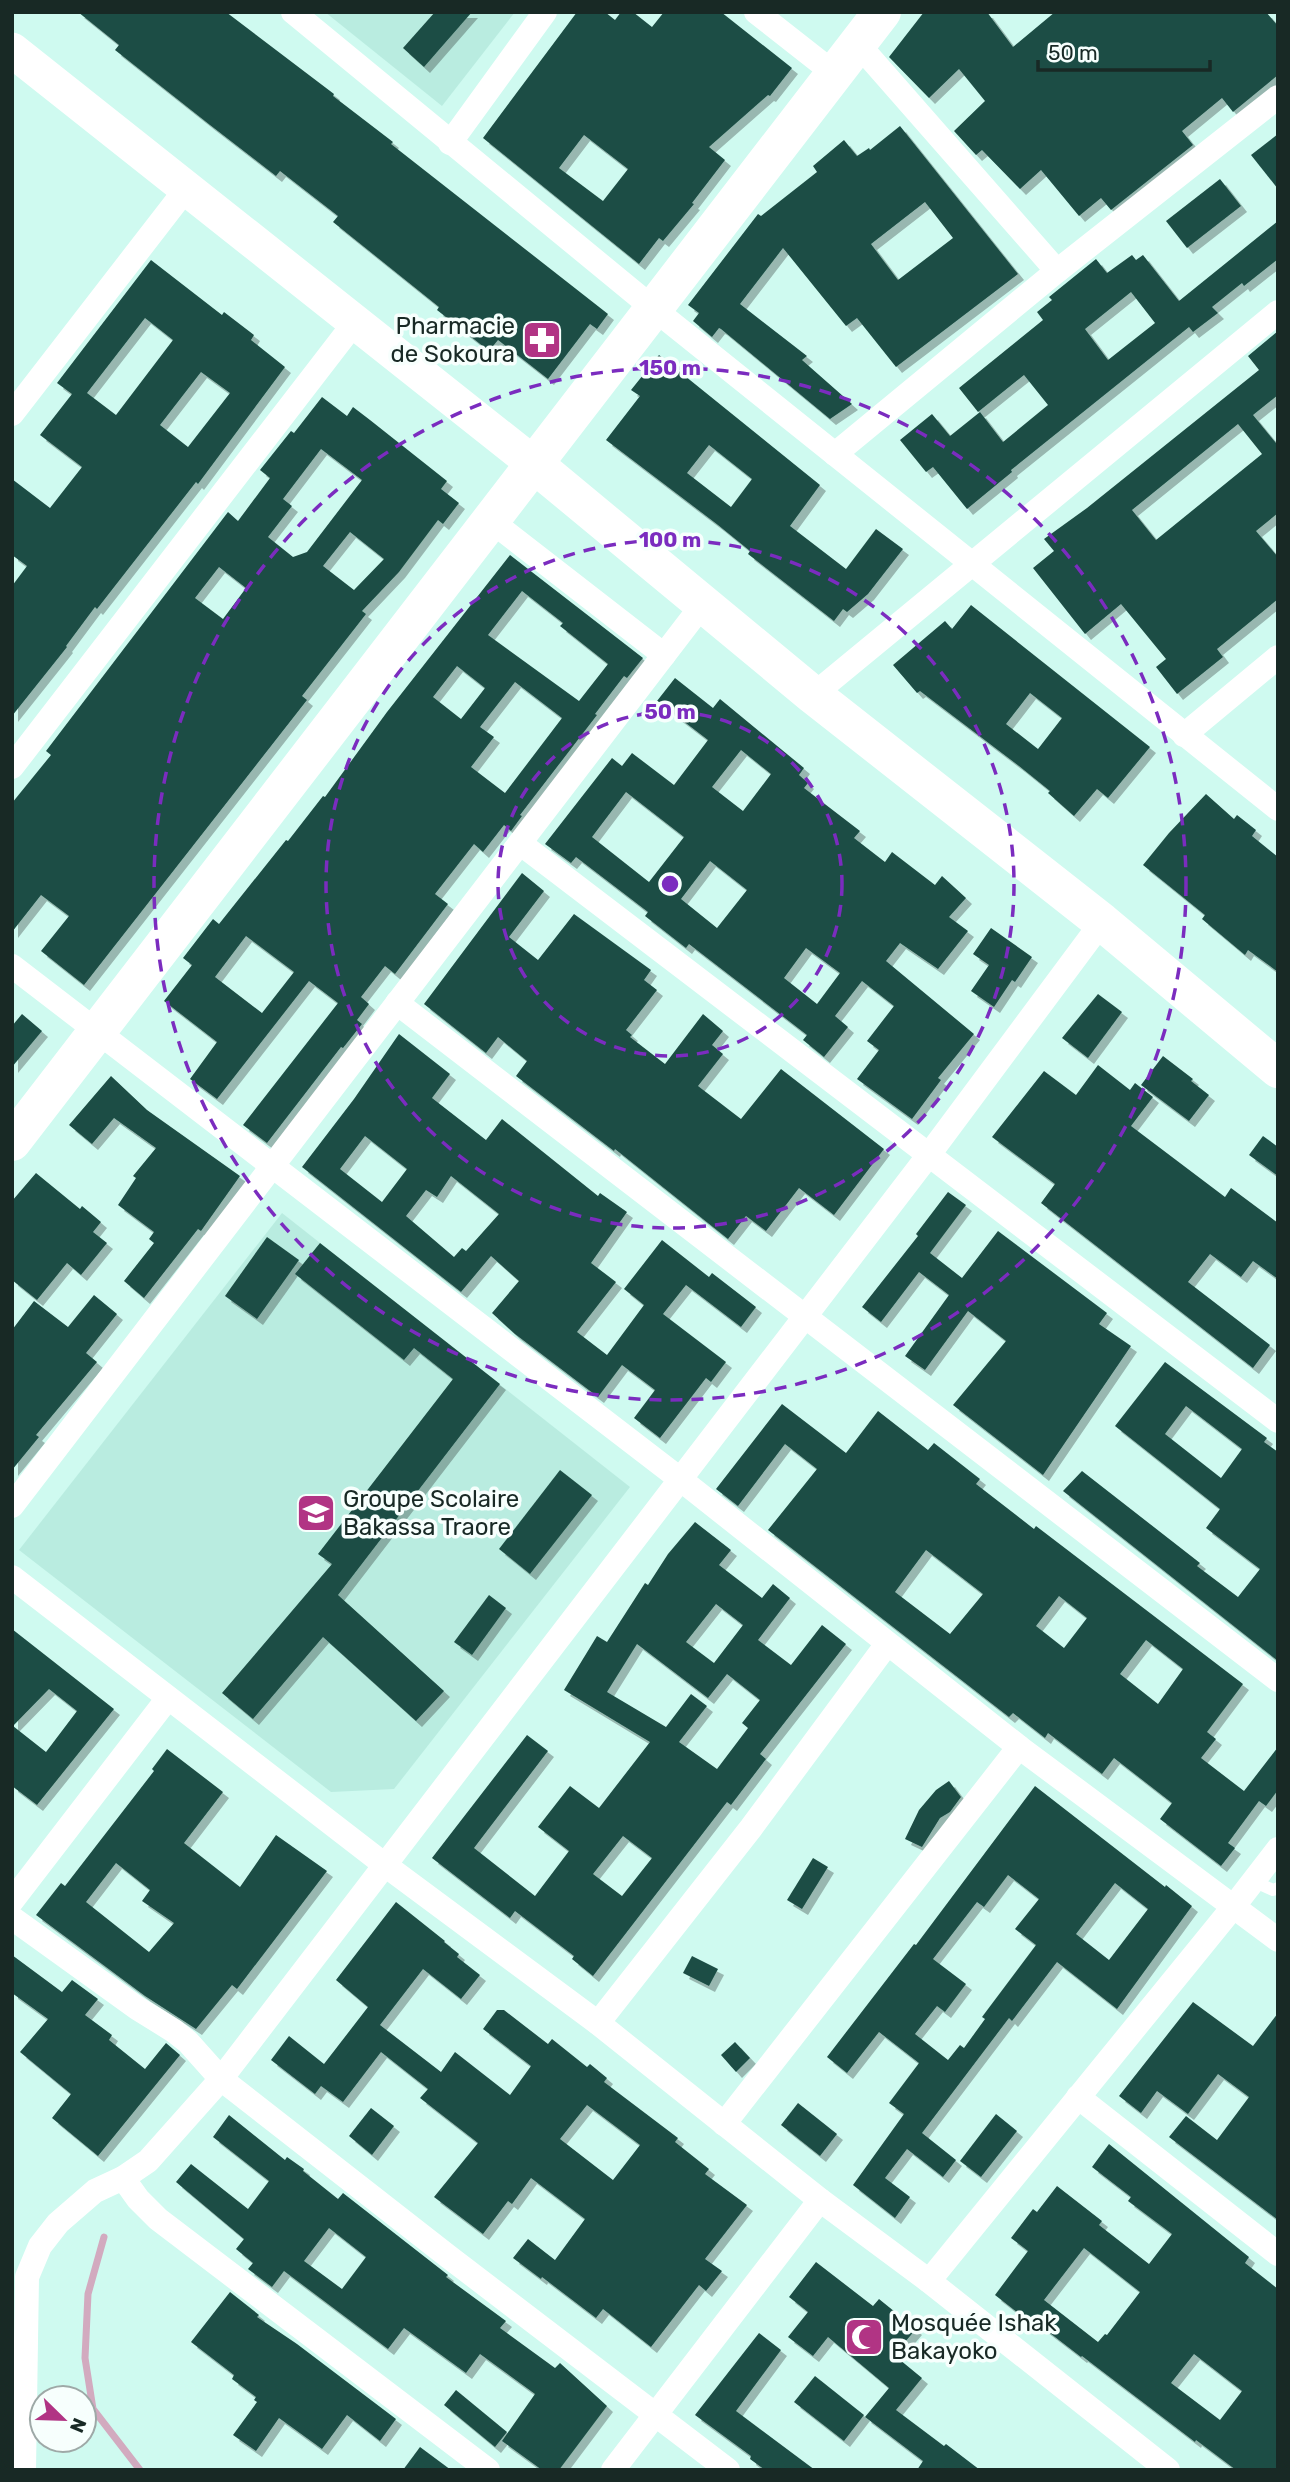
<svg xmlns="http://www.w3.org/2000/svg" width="1290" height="2482" viewBox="0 0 1290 2482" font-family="Rubik,sans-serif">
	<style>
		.built { fill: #b9ece0 }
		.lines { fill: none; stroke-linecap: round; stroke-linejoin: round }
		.stream { stroke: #d2aabf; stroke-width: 7 }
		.building { fill: #1d4d44; fill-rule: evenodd; filter: url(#shadow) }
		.lane { stroke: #fff; stroke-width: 12 }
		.street { stroke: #fff; stroke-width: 24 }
		.secondary { stroke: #fff; stroke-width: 35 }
		.primary { stroke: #fff; stroke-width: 38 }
		.ring { fill: none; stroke: #7b2cbf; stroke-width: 3.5; stroke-dasharray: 12 9 }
		.labels { text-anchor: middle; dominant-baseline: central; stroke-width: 7; stroke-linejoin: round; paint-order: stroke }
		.poi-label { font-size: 24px; fill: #182925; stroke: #f7fffd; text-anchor: start }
		.centre { fill: #7b2cbf; stroke: #f7fffd; stroke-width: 3.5 }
		.ring-label { font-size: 21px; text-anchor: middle; font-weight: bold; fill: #7b2cbf; stroke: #f7fffd; stroke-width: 7; stroke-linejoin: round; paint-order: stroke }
	</style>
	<defs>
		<filter id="shadow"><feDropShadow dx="6" dy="6" stdDeviation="0" flood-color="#0004"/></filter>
	</defs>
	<rect width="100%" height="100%" fill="#cffaf0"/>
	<!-- built -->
	<g class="built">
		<polygon points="325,12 515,12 442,106"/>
		<polygon points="282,1213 630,1487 394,1789 331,1792 19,1550"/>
	</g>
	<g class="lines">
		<!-- stream -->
		<polyline class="stream" points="104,2237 88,2294 85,2358 93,2409 140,2470"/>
	</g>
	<!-- building -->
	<g class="building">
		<polygon points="78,12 226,12 334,94 333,96 393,142 391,144 608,314 597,329 590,324 548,379 498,340 489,351 437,310 439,307 333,222 338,216 280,171 276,176 210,125 115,50 119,45"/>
		<polygon points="435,12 472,12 424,67 403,48"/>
		<path d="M577 12H605L615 20 621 12H633L652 27 664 12H721L792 68 770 96 768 95 709 147 725 160 692 203 694 204 663 241 659 238 639 264 483 138ZM584 135 628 169 603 201 559 168Z"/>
		<polygon points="924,12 987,12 1013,47 1055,12 1266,12 1278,26 1278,75 1233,112 1222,98 1182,131 1193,145 1111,210 1101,198 1079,216 1041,170 1020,189 982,150 976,155 954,131 985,101 959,69 929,98 889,57"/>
		<path d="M900 126 1018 274 896 367 857 318 846 326 783 248 740 304 807 356 802 360 852 404 830 419 721 329 719 328 712 337 693 321 699 313 688 305 758 214 761 216 817 172 813 166 844 140 857 156 869 148 870 150ZM925 202 953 238 898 280 871 244Z"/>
		<polygon points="1278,134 1278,189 1251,155"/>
		<polygon points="1220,179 1241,206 1187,248 1166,221"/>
		<path d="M1278 221V259L1244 286 1242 283 1212 307 1218 313 1193 332 1189 327 1011 470 1012 472 967 509 933 467 926 472 900 440 932 414 950 436 980 412 1003 442 1048 405 1024 375 978 412 959 388 1043 320 1037 312 1052 300 1049 297 1096 259 1107 273 1132 255 1136 260 1143 255 1179 301ZM1131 292 1155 323 1108 360 1085 329Z"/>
		<path d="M151 260 222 315 224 312 254 335 251 340 285 367 198 484 196 482 97 609 95 607 66 646 67 647 12 716V586L27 566 12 555V479L50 508 82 467 40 435 72 394 57 383ZM145 318 173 340 116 415 87 393ZM201 372 230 393 188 447 160 425Z"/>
		<path d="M1278 331V395L1253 415 1276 443 1278 441V513L1256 531 1278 557V599L1217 649 1223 657 1177 694 1156 667 1166 659 1121 604 1085 634 1033 568 1054 551 1044 539 1087 508 1259 370 1248 356ZM1238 424 1262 454 1156 540 1132 510Z"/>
		<path d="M659 355 820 485 790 526 846 569 876 529 903 549 868 594 847 612 843 609 834 621 748 554 750 551 718 525 606 440 640 396 631 390ZM709 445 752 479 731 507 687 473Z"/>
		<path d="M322 397 347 416 353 407 370 420 447 481 441 489 459 503 443 524 438 520 399 572 362 611 366 614 302 696 307 700 84 985 41 951 69 916 41 895 12 932V803L51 755 46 751 228 512 238 521 270 478 260 470 291 431 294 433ZM321 449 362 480 307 552 293 557 268 537 292 506 283 499ZM350 532 384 559 354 590 323 566ZM219 567 246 588 223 619 195 598Z"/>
		<path d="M510 555 643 658 627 678 624 676 595 714 597 715 520 815 522 816 511 831 504 825 483 852 474 844 435 894 448 904 395 974 385 966 361 997 369 1004 357 1020 362 1024 343 1048 341 1047 267 1143 243 1125 338 1003 309 981 217 1099 190 1079 217 1042 164 1001 192 965 183 958 213 919 219 924 286 840 288 841 323 796 325 797 387 712ZM522 591 563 623 560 626 608 664 579 701 488 635ZM457 666 485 688 461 719 433 697ZM515 682 562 718 505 793 471 767 494 737 480 727ZM246 936 294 972 262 1013 215 977Z"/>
		<path d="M971 605 1150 747 1108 798 1097 789 1074 816 1048 793 1050 791 1019 766 920 691 917 693 893 665 945 621 952 629ZM1030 693 1062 718 1038 749 1006 724Z"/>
		<path d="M675 678 713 708 720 699 804 768 799 775 808 783 804 788 860 831 854 838 885 862 892 852 935 885 942 876 966 898 949 917 968 931 938 969 900 943 886 961 974 1034 938 1078 941 1080 912 1119 857 1079 879 1050 867 1041 894 1006 862 981 835 1016 848 1027 824 1057 803 1040 807 1035 689 944 686 948 645 916 648 912 576 857 571 863 545 844 612 758 622 766 632 753 674 785 708 740 657 701ZM741 750 771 774 743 811 712 787ZM626 792 684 837 649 882 592 837ZM710 861 747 890 717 928 681 899ZM806 948 840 973 817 1004 784 978Z"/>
		<polygon points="1206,794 1234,819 1237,815 1256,830 1252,836 1278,857 1278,972 1248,950 1245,955 1202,919 1205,915 1143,865 1169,833"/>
		<polygon points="522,873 544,891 509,937 538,960 574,914 651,970 644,980 657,990 626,1030 632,1035 630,1037 665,1064 703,1014 723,1031 712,1045 723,1054 698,1086 741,1119 781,1069 884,1149 834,1215 799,1188 766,1231 746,1216 728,1239 615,1149 614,1151 516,1076 527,1061 498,1037 486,1053 424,1004"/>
		<polygon points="991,928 1032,957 1015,982 1012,980 994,1007 971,991 989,965 973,954"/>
		<polygon points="1098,994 1122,1012 1088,1058 1062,1038"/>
		<polygon points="22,1014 42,1031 12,1067 12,1026"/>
		<path d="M399 1034 450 1074 432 1098 486 1140 502 1119 598 1196 600 1193 627 1212 591 1263 616 1282 577 1332 607 1355 644 1305 624 1289 662 1240 709 1277 712 1273 756 1307 741 1327 686 1285 663 1314 726 1362 711 1382 706 1378 660 1438 634 1418 655 1390 622 1365 598 1397 515 1334 492 1313 519 1281 491 1256 461 1292 302 1167 354 1099ZM365 1136 407 1169 382 1202 340 1169ZM451 1176 499 1214 466 1251 462 1248 454 1257 406 1216 426 1190 437 1197Z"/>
		<polygon points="1163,1056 1193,1079 1191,1081 1209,1095 1189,1121 1141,1085"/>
		<polygon points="1098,1065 1130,1090 1135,1083 1153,1097 1131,1126 1225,1197 1231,1188 1278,1223 1278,1279 1253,1261 1241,1277 1210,1254 1188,1282 1270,1345 1253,1368 1041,1203 1055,1184 992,1137 1044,1071 1076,1095"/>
		<polygon points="111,1076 147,1110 240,1176 201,1231 198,1229 144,1298 124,1281 154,1243 149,1239 154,1232 118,1205 136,1178 133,1176 156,1148 114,1118 92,1144 69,1125"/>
		<polygon points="1263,1136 1278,1147 1278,1176 1249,1155"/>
		<polygon points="36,1173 80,1209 82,1206 101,1222 93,1232 107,1243 81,1275 67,1263 37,1300 12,1280 12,1201"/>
		<polygon points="948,1192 966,1205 930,1253 962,1278 998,1231 1107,1313 1099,1324 1131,1346 1043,1475 953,1405 1006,1341 968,1311 925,1370 905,1356 949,1295 919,1272 881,1322 862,1307 918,1236 916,1234"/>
		<polygon points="267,1237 299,1260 257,1319 225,1296"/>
		<polygon points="320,1243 500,1384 338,1595 444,1691 416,1721 323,1637 253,1719 222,1693 332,1564 318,1554 453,1379 414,1348 404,1360 295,1274"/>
		<polygon points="94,1295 117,1314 86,1353 97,1362 36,1435 39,1437 12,1470 12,1330 34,1301 68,1327"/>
		<path d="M1165 1362 1267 1438 1264 1442 1278 1452V1661L1063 1491 1082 1471 1200 1563 1197 1566 1238 1597 1260 1569 1206 1528 1220 1509 1115 1426ZM1186 1406 1242 1449 1221 1478 1165 1434Z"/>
		<path d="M782 1404 846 1453 878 1411 928 1450 934 1443 980 1479 976 1484 1034 1529 1036 1526 1243 1684 1207 1732 1216 1739 1201 1758 1244 1791 1278 1747V1790L1266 1806 1259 1801 1228 1843 1235 1848 1221 1866 1160 1819 1172 1803 1114 1758 1102 1774 1048 1733 1045 1738 1013 1713 1009 1717 768 1530 817 1469 785 1444 738 1506 716 1489ZM926 1550 983 1594 950 1634 895 1592ZM1059 1596 1087 1618 1064 1648 1036 1626ZM1146 1640 1183 1669 1158 1704 1120 1674Z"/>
		<polygon points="560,1470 592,1495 530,1574 499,1549"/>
		<path d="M695 1522 731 1550 719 1565 762 1598 773 1584 790 1598 758 1640 791 1665 822 1625 846 1644 760 1754 766 1759 731 1805 727 1802 593 1976 572 1959 574 1956 515 1911 510 1918 432 1858 527 1735 548 1751 474 1848 535 1896 569 1851 538 1827 570 1786 599 1808 650 1742 564 1690 597 1636 607 1642 645 1583 648 1585 668 1554ZM716 1604 743 1625 714 1663 686 1642ZM637 1644 708 1698 727 1674 760 1700 742 1723 748 1728 717 1769 679 1742 707 1706 691 1694 666 1727 607 1692ZM623 1836 652 1858 622 1896 593 1874Z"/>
		<polygon points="489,1595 506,1608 472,1655 454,1642"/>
		<path d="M12 1629 114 1709 37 1805 12 1786ZM49 1689 77 1711 46 1752 13 1726Z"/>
		<path d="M167 1749 223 1792 184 1843 240 1887 276 1835 327 1871 237 1989 232 1985 196 2029 145 1996 36 1915 61 1883 65 1886 154 1771 152 1769ZM116 1863 150 1890 142 1901 174 1923 149 1952 86 1902Z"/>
		<polygon points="949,1781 961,1797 950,1812 940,1818 922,1847 905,1839 919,1810 936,1790"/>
		<path d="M1035 1786 1165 1887 1166 1885 1192 1906 1117 2009 1057 1962 1012 2021 1009 2018 922 2133 956 2160 943 2177 907 2149 885 2178 910 2197 895 2218 853 2185 904 2114 889 2103 919 2063 879 2032 847 2073 827 2057 914 1944 916 1945ZM1008 1875 1039 1899 1015 1929 1036 1945 982 2017 985 2019 964 2048 960 2045 948 2060 915 2034 937 2006 945 2012 966 1984 933 1959 977 1902 984 1907ZM1115 1883 1148 1909 1109 1960 1076 1934Z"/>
		<polygon points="813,1858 828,1867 802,1909 787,1900"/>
		<path d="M396 1902 445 1941 444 1942 459 1954 457 1957 480 1975 461 1999 423 1969 380 2025 441 2072 455 2052 510 2095 531 2066 483 2029 497 2010H504L548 2044 552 2039 587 2067 590 2064 607 2078 604 2082 678 2138 675 2142 709 2169 705 2174 747 2205 705 2259 722 2271 706 2291 699 2285 651 2347 603 2309 596 2318 542 2277 541 2279 513 2258 528 2239 555 2260 585 2219 531 2178 512 2204 508 2201 483 2234 434 2197 478 2143 420 2098 428 2089 381 2052 343 2102 321 2086 315 2094 271 2060 289 2036 324 2064 368 2007 336 1980ZM587 2105 640 2145 613 2180 560 2139Z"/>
		<polygon points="12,1955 62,1992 72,1980 98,1999 85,2015 112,2035 109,2040 145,2069 166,2043 180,2055 98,2156 52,2118 71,2094 20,2052 48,2019 12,1993"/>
		<polygon points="692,1956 718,1969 709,1986 683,1973"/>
		<polygon points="1193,2002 1253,2046 1278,2013 1278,2220 1169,2137 1186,2116 1217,2140 1249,2097 1218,2074 1188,2114 1157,2091 1141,2113 1119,2096"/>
		<polygon points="735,2042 750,2058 736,2072 721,2055"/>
		<polygon points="798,2103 837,2134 820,2156 781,2125"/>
		<polygon points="371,2108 394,2126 372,2155 349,2136"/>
		<polygon points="996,2114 1017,2131 981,2177 960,2161"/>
		<path d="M229 2115 285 2160 287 2157 304 2169 303 2171 338 2199 343 2193 448 2275 446 2277 506 2321 500 2328 555 2368 560 2363 607 2406 559 2470H542L502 2441 535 2394 480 2354 466 2373 404 2328 388 2349 284 2271 272 2287 248 2269 253 2263 236 2249 244 2239 176 2182 191 2164 248 2209 269 2181 213 2137ZM329 2228 366 2257 342 2289 304 2261Z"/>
		<path d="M1109 2144 1249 2257 1245 2263 1278 2289V2470H1236L1196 2440 1195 2442 1082 2356 1081 2357 1029 2317 1027 2320 995 2295 1028 2251 1011 2238 1033 2209 1037 2212 1057 2186 1102 2221 1099 2225 1149 2264 1172 2234 1128 2201 1131 2197 1092 2167ZM1084 2248 1140 2292 1107 2335 1105 2334 1098 2342 1044 2300ZM1194 2354 1242 2391 1220 2420 1171 2383Z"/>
		<polygon points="816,2262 873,2306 879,2299 916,2329 894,2355 922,2378 896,2410 944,2446 946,2444 980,2470 917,2470 923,2461 865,2417 889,2388 828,2337 813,2356 788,2337 808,2312 789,2297"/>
		<polygon points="230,2292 259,2315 257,2317 297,2344 396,2419 380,2441 347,2415 322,2449 279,2418 256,2451 233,2435 257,2402 254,2400 256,2397 232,2379 234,2375 191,2342"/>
		<polygon points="759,2333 781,2350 736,2411 815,2470 765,2470 750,2459 751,2456 695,2415"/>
		<polygon points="815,2376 864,2415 844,2441 794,2402"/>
		<polygon points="456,2390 507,2432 495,2447 444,2405"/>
		<polygon points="420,2447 451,2470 403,2470"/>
	</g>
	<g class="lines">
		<!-- lane -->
		<polyline class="lane" points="1253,1881 1273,1890 1278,1888"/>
		<!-- street -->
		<g class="street">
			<polyline points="293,12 654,309 1278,809"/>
			<polyline points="756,12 835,74"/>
			<polyline points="858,44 1057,271"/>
			<polyline points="450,143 545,12"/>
			<polyline points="12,414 186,189"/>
			<polyline points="835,454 1057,271 1278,97"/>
			<polyline points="490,520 664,655"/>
			<polyline points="813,695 1278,312"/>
			<polyline points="1184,735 1278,657"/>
			<polyline points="12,767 355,322"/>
			<polyline points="521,844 1278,1421"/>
			<polyline points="12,966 680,1479 1019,1747 1278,1940"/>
			<polyline points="397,1003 1278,1680"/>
			<polyline points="12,1506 703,604"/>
			<polyline points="12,1577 385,1865 598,2023 820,2200 929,2281 1168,2470"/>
			<polyline points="12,1901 168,1698"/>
			<polyline points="12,1918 137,2008 174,2031 188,2042 221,2079 449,2257 728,2470"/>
			<polyline points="598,2023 751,1828 887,1644"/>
			<polyline points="1078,2097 1278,2254"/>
			<polyline points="724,2124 1019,1747"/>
			<polyline points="123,2178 138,2199 158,2219 488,2470"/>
			<polyline points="929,2281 1234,1906 1278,1849"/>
			<polyline points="24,2470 27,2277 40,2246 58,2223 95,2191 123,2178 148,2161 221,2079 928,1156 1102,922"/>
			<polyline points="613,2470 820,2200"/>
		</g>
		<!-- secondary -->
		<polyline class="secondary" points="12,50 534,464"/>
		<!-- primary -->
		<g class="primary">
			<polyline points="534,464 813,695 1102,922 1278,1069"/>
			<polyline points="12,1142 882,12"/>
		</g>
	</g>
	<!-- distance rings -->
	<g class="ring">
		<circle cx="670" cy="884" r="172"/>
		<circle cx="670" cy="884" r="344"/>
		<circle cx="670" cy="884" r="516"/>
	</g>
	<!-- icons -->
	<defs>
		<g id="pharmacy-square" transform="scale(2.0125)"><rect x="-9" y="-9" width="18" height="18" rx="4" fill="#b13484" stroke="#f7fffd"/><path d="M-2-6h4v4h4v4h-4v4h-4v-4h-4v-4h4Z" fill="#fff"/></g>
		<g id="school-square" transform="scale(2.0125)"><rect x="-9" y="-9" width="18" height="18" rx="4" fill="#b13484" stroke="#f7fffd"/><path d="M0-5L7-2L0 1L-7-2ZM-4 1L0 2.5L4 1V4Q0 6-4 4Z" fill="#fff"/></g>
		<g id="mosque-square" transform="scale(2.0125)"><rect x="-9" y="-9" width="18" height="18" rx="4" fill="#b13484" stroke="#f7fffd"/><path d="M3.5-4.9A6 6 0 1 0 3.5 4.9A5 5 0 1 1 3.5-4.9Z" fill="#fff"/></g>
	</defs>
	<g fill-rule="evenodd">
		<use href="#pharmacy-square" x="542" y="340"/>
		<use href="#school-square" x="316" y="1513"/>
		<use href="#mosque-square" x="864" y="2337"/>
	</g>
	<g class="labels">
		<!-- poi labels -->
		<g class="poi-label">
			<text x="515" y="326" text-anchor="end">Pharmacie<tspan x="515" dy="28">de Sokoura</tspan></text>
			<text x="343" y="1499">Groupe Scolaire<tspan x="343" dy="28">Bakassa Traore</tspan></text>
			<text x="891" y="2323">Mosquée Ishak<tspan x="891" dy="28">Bakayoko</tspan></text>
		</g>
	</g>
	<circle cx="670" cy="884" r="10" class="centre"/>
	<g class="ring-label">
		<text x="670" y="375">150 m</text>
		<text x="670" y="547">100 m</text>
		<text x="670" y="719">50 m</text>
	</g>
	<!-- border -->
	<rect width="1290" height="2482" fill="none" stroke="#182925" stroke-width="28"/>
	<!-- north arrow -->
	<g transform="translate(63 2419) rotate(113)"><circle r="33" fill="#f7fffd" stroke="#9ea9a7" stroke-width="2"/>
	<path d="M0-5L12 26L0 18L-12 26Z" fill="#b13484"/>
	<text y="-10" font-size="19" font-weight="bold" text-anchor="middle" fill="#182925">N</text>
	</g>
	<!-- scale -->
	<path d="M1038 60v10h172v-10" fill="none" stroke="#182925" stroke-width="3.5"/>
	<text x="1048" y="60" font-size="21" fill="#182925" stroke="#f7fffd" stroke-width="5" paint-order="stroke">50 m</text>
</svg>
